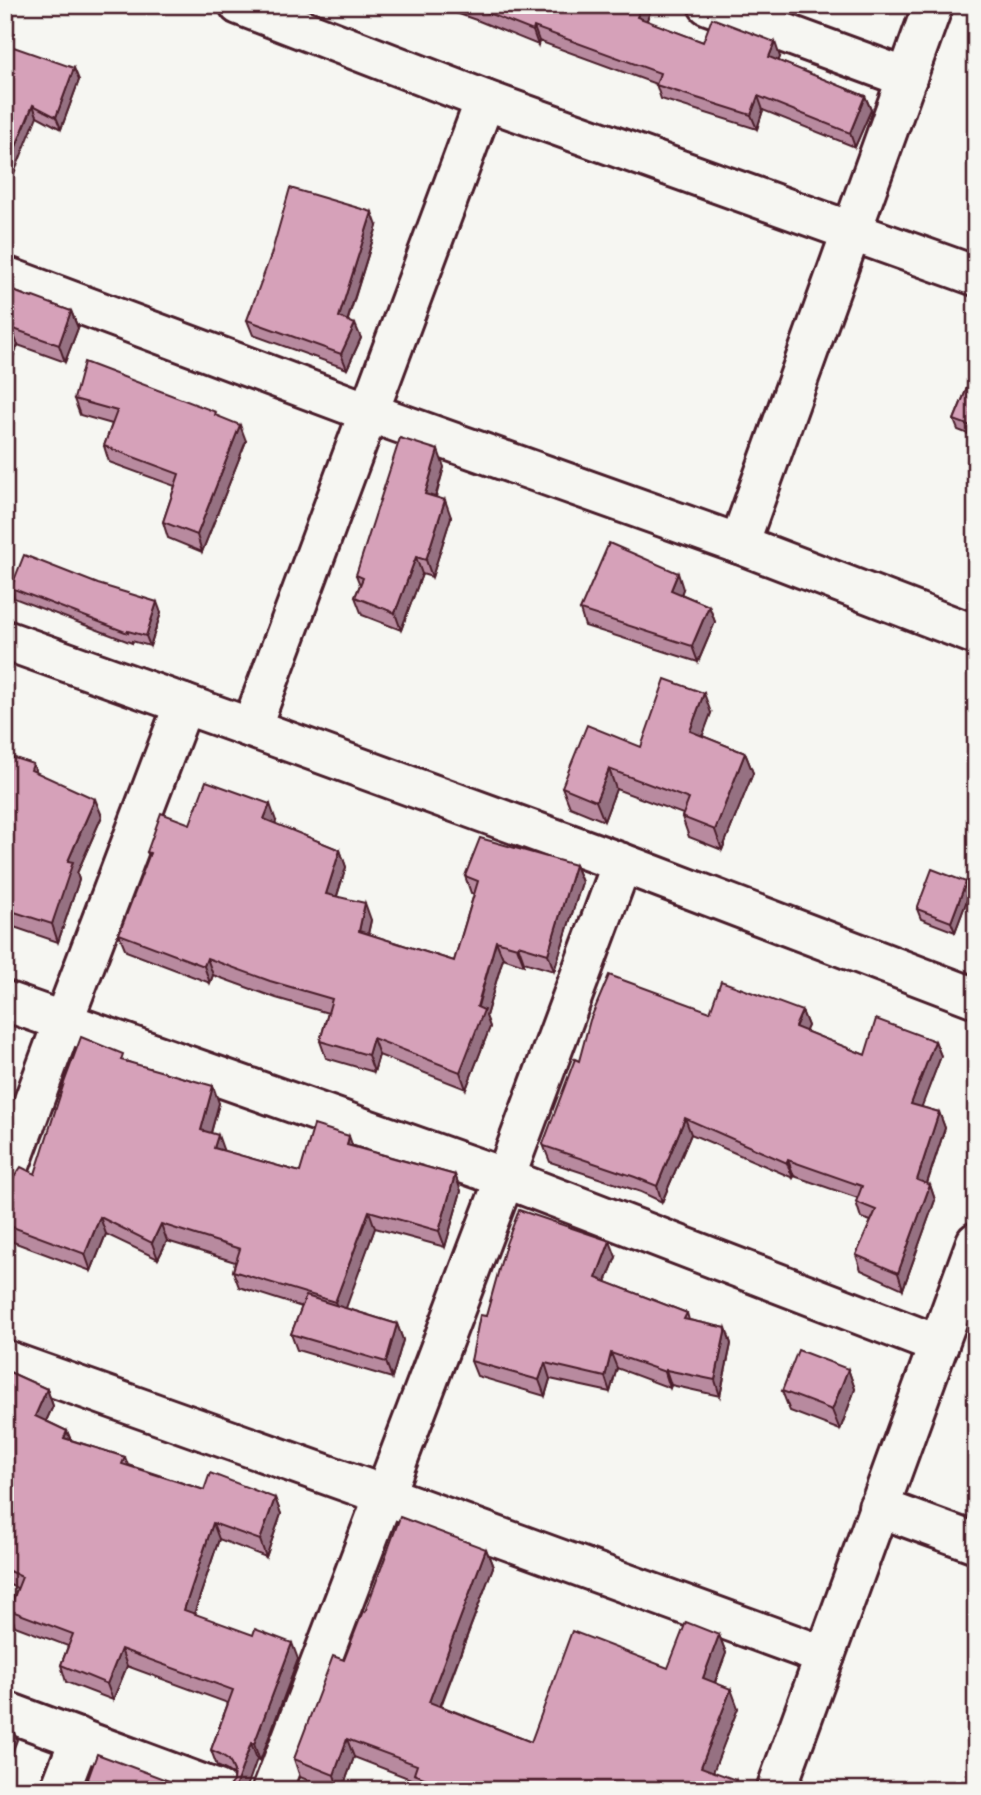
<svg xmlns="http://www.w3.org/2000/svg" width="981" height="1795" viewBox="0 0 981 1795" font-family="'Architects Daughter',sans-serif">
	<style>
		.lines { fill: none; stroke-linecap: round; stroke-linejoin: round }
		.street-casing { stroke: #4a1f2b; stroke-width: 44 }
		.street { stroke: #f6f6f2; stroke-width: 38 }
		.wall { fill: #b88a9f; stroke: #4a1f2b; stroke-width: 2 }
		.shaded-wall { fill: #967182; stroke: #4a1f2b; stroke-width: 2 }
		.building { fill: #d6a1b9; stroke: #4a1f2b; stroke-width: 2 }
	</style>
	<rect width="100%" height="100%" fill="#f6f6f2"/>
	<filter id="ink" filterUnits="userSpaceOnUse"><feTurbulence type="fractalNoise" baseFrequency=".0143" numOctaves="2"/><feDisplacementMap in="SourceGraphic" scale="14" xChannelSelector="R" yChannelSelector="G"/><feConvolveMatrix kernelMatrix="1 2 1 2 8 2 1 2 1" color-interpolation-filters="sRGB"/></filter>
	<g filter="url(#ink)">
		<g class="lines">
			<!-- street casing -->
			<g class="street-casing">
				<g id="street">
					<polyline points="239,5 485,100 976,276"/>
					<polyline points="708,5 907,78"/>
					<polyline points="5,276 368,412 739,544 976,635"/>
					<polyline points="739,544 933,5"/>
					<polyline points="5,640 251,728 622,863 976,998"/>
					<polyline points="251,728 485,100"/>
					<polyline points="5,1001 505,1178 939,1345"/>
					<polyline points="5,1179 63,1022 184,704"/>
					<polyline points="5,1360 384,1495 825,1656"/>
					<polyline points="878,1507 976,1543"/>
					<polyline points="5,1711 218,1790"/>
					<polyline points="60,1790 80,1738"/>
					<polyline points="272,1790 505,1178 622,863"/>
					<polyline points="776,1790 976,1242"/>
				</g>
			</g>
			<!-- street -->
			<use href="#street" class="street"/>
		</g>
		<!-- wall -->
		<g class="wall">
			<polygon points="433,5 649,5 651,10 646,21 703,42 780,57 778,61 865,96 871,110 855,147 763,110 757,129 661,99 656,84 539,41 538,45 479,21"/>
			<polygon points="5,44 79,80 61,129 37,116"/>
			<polygon points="377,226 348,320 361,338 347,369 253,335 247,320"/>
			<polygon points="5,288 32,298 71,311 78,328 65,362 18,345 5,375"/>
			<polygon points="976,366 976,437 958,430 954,420"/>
			<polygon points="74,399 217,416 246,441 202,552 168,538 163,522 175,486 109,462 104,446 112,424 80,415"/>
			<polygon points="444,467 436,497 451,517 432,577 422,574 401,630 362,615 355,597 360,585 356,575"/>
			<polygon points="11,588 161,613 150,646 132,641 132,643 14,598"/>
			<polygon points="683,589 681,594 709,606 715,622 698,662 585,626 580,610"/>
			<polygon points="711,713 702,736 745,753 753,773 722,850 689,837 682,817 683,814 616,789 604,821 570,807 562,787 641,747"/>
			<polygon points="5,755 33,764 36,772 102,816 77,873 79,880 58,942 5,924"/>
			<polygon points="276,821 275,824 340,850 346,867 337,896 371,920 368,934 454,961 474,894 471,893 465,876 575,865 582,882 554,971 524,962 524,965 503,958 486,1016 490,1027 466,1089 379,1055 374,1072 326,1058 320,1041 328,1013 276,998 213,975 210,983 126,951 119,934 149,856 147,852 190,824"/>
			<polygon points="966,882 970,892 955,932 921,919 917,909"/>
			<polygon points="802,1011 808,1026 805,1031 865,1055 935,1041 941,1056 921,1107 939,1112 945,1128 927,1184 930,1185 935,1200 903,1289 861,1270 856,1255 871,1221 861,1218 856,1202 858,1198 794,1176 793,1178 691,1134 662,1202 641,1192 550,1162 543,1144 579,1061 710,1012"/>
			<polygon points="126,1061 219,1103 211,1133 224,1151 300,1172 353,1146 455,1175 461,1191 445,1247 375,1228 345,1308 397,1324 403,1340 392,1378 297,1350 291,1334 302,1307 239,1287 233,1271 235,1262 167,1241 158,1259 106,1234 91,1271 13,1242 7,1225 10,1219 5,1217 5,1183 35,1174"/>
			<polygon points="616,1257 606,1282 687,1313 689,1320 726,1328 731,1344 720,1396 671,1385 670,1388 617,1368 610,1392 550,1379 545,1396 477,1376 471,1361 486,1316"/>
			<polygon points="848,1369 855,1389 840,1430 790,1411 782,1391"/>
			<polygon points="5,1370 47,1389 53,1406 46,1421 67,1431 71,1440 125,1457 128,1465 204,1490 275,1498 281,1514 266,1557 219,1539 194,1614 298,1659 260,1761 257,1759 233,1781 233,1775 226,1770 217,1766 211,1750 228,1703 127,1666 113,1700 66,1682 61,1665 68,1646 15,1626 9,1610 17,1588 5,1583"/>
			<polygon points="486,1549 493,1567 441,1706 531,1742 668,1668 719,1635 726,1653 715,1683 738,1708 713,1771 739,1790 420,1790 416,1781 354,1757 342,1790 332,1790 300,1777 294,1759 344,1660 365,1612"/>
		</g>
		<!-- shaded-wall -->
		<g class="shaded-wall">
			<polygon points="642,5 649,5 651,10 642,32 637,17"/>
			<polygon points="534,27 539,41 538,45 533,31"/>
			<polygon points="775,42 780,57 774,72 769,57"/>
			<polygon points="74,68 79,80 61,129 56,117"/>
			<polygon points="758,96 763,110 757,129 751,115"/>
			<polygon points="865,96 871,110 855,147 850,133"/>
			<polygon points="33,105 37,116 5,196 5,173"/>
			<polygon points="372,212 377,226 344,331 339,317"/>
			<polygon points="71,311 78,328 65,362 59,345"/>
			<polygon points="355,324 361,338 347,369 341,354"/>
			<polygon points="11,328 18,345 5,375 5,342"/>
			<polygon points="240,425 246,441 202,552 197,535"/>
			<polygon points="438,450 444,467 431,511 425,494"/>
			<polygon points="445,500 451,517 432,577 426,560"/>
			<polygon points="416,557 422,574 401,630 395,613"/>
			<polygon points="678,573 683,589 677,606 671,590"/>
			<polygon points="157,602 161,613 150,646 146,636"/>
			<polygon points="709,606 715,622 698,662 692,646"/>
			<polygon points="704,693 711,713 697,751 690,731"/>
			<polygon points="745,753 753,773 722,850 715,830"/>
			<polygon points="609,769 616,789 604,821 596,801"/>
			<polygon points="95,799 102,816 77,873 79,880 58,942 52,924 68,861"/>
			<polygon points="270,804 276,821 270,836 264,819"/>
			<polygon points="340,850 346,867 332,911 326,894"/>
			<polygon points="575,865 582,882 554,971 548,954"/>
			<polygon points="966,882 970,892 955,932 951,922"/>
			<polygon points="365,903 371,920 365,948 359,931"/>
			<polygon points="496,941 503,958 486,1016 490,1027 466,1089 460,1072"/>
			<polygon points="518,945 524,962 524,965 517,947"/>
			<polygon points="207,958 213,975 210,983 204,966"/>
			<polygon points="802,1011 808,1026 801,1042 795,1027"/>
			<polygon points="373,1038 379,1055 374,1072 368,1055"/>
			<polygon points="935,1041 941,1056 917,1119 911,1104"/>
			<polygon points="5,1065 8,1074 5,1081"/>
			<polygon points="213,1086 219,1103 207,1147 201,1130"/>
			<polygon points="939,1112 945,1128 923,1195 917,1180"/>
			<polygon points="685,1118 691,1134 662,1202 657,1186"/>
			<polygon points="218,1135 224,1152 214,1148"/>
			<polygon points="349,1136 355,1153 347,1145"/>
			<polygon points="788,1160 794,1176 793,1178 787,1163"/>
			<polygon points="455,1175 461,1191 445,1247 439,1231"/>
			<polygon points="930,1185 935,1200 903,1289 898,1273"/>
			<polygon points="369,1211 375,1228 342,1319 335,1302"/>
			<polygon points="100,1217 106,1234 91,1271 85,1254"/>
			<polygon points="161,1224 167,1241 158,1259 152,1243"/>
			<polygon points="610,1241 616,1257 601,1294 596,1278"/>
			<polygon points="397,1324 403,1340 392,1378 386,1362"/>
			<polygon points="726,1328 731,1344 720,1396 715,1380"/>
			<polygon points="611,1353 617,1368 610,1392 605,1377"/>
			<polygon points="545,1363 550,1379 545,1396 539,1380"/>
			<polygon points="848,1369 855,1389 840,1430 832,1410"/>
			<polygon points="666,1370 671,1385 670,1388 665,1372"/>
			<polygon points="47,1389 53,1406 41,1432 35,1416"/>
			<polygon points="67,1431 73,1447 64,1438"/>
			<polygon points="275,1498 281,1514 266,1557 260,1540"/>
			<polygon points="213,1523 219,1539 190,1626 184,1610"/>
			<polygon points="486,1549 493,1567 435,1720 429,1702"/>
			<polygon points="719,1635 726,1653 709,1697 703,1678"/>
			<polygon points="292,1643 298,1659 260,1761 254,1744"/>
			<polygon points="121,1649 127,1666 113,1700 107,1684"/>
			<polygon points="731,1689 738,1708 708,1785 701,1767"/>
			<polygon points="9,1720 17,1740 5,1771 5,1732"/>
			<polygon points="347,1739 354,1757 342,1790 339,1790 334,1775"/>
			<polygon points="251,1743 257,1759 246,1790 234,1790"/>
			<polygon points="736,1780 739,1790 732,1790"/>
		</g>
		<!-- building -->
		<g class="building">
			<polygon points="468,5 642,5 637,17 703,42 712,18 775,42 769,57 865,96 850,133 758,96 751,115 656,85 660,73 534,27 533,31"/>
			<polygon points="5,44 74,68 56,117 33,105 5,173"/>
			<polygon points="290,188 372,212 339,317 355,324 341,354 247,320 271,255"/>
			<polygon points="5,288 32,298 33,297 71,311 59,345 11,328 5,342"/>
			<polygon points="84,362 216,412 215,415 240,425 197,535 163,522 179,474 104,446 117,411 74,399"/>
			<polygon points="976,366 976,428 954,420"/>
			<polygon points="400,438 438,450 425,494 445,500 426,560 416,557 395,613 355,597 363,578 356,575"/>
			<polygon points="609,543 678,573 671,590 709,606 692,646 580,610"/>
			<polygon points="24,555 98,584 157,602 146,636 128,631 128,633 11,588"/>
			<polygon points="665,679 704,693 690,731 745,753 715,830 682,817 689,799 609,769 596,801 562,787 587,725 641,747"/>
			<polygon points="5,755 33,764 31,770 95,799 68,861 73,862 52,924 5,909"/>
			<polygon points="206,781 270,804 264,819 340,850 326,894 365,903 359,931 454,961 478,881 465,876 480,838 575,865 548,954 518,945 517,947 496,941 477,1007 484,1010 460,1072 373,1038 368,1055 320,1041 332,999 270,981 207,958 204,966 119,934 150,853 147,852 161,813 190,824"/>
			<polygon points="932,869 966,882 951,922 917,909"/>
			<polygon points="609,975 710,1012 721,981 802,1011 795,1027 865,1055 876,1019 935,1041 911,1104 939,1112 917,1180 930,1185 898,1273 856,1255 876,1210 856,1202 862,1186 788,1160 787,1163 685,1118 657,1186 635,1177 544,1146 543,1144 575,1059 579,1061 590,1020"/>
			<polygon points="81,1037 123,1054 121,1060 213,1086 201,1130 218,1135 214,1148 300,1172 314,1125 349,1136 347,1145 455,1175 439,1231 369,1211 335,1302 233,1271 240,1249 161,1224 152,1243 100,1217 85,1254 7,1225 14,1207 5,1203 5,1183 12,1180 21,1167 35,1174 64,1083"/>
			<polygon points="519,1210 610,1241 596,1278 687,1313 684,1319 726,1328 715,1380 666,1370 665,1372 611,1353 605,1377 545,1363 539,1380 471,1361 480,1315 486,1316 506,1244"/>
			<polygon points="306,1296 397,1324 386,1362 291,1334"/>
			<polygon points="798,1350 848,1369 832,1410 782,1391"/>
			<polygon points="5,1370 47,1389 35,1416 67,1431 64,1438 125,1457 122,1464 204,1490 210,1473 275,1498 260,1540 213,1523 184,1610 253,1635 255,1629 292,1643 254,1744 251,1743 234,1790 226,1790 233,1781 234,1771 229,1760 220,1754 211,1750 233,1690 121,1649 107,1684 61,1665 73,1634 9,1610 22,1577 5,1569"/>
			<polygon points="400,1517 486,1549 429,1702 531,1742 572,1631 668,1668 686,1622 719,1635 703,1678 731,1689 701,1767 736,1780 732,1790 520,1790 506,1784 503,1790 454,1790 414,1774 417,1765 347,1739 334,1775 294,1759 333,1656 344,1660 363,1611 365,1612"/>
			<polygon points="5,1719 9,1720 5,1732"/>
			<polygon points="97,1754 193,1790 84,1790"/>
		</g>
	</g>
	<!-- margin -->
	<rect width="981" height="1795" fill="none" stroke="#f6f6f2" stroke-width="28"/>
	<rect x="14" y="14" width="953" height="1767" fill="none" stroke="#4a1f2b" stroke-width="2.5" filter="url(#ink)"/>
</svg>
